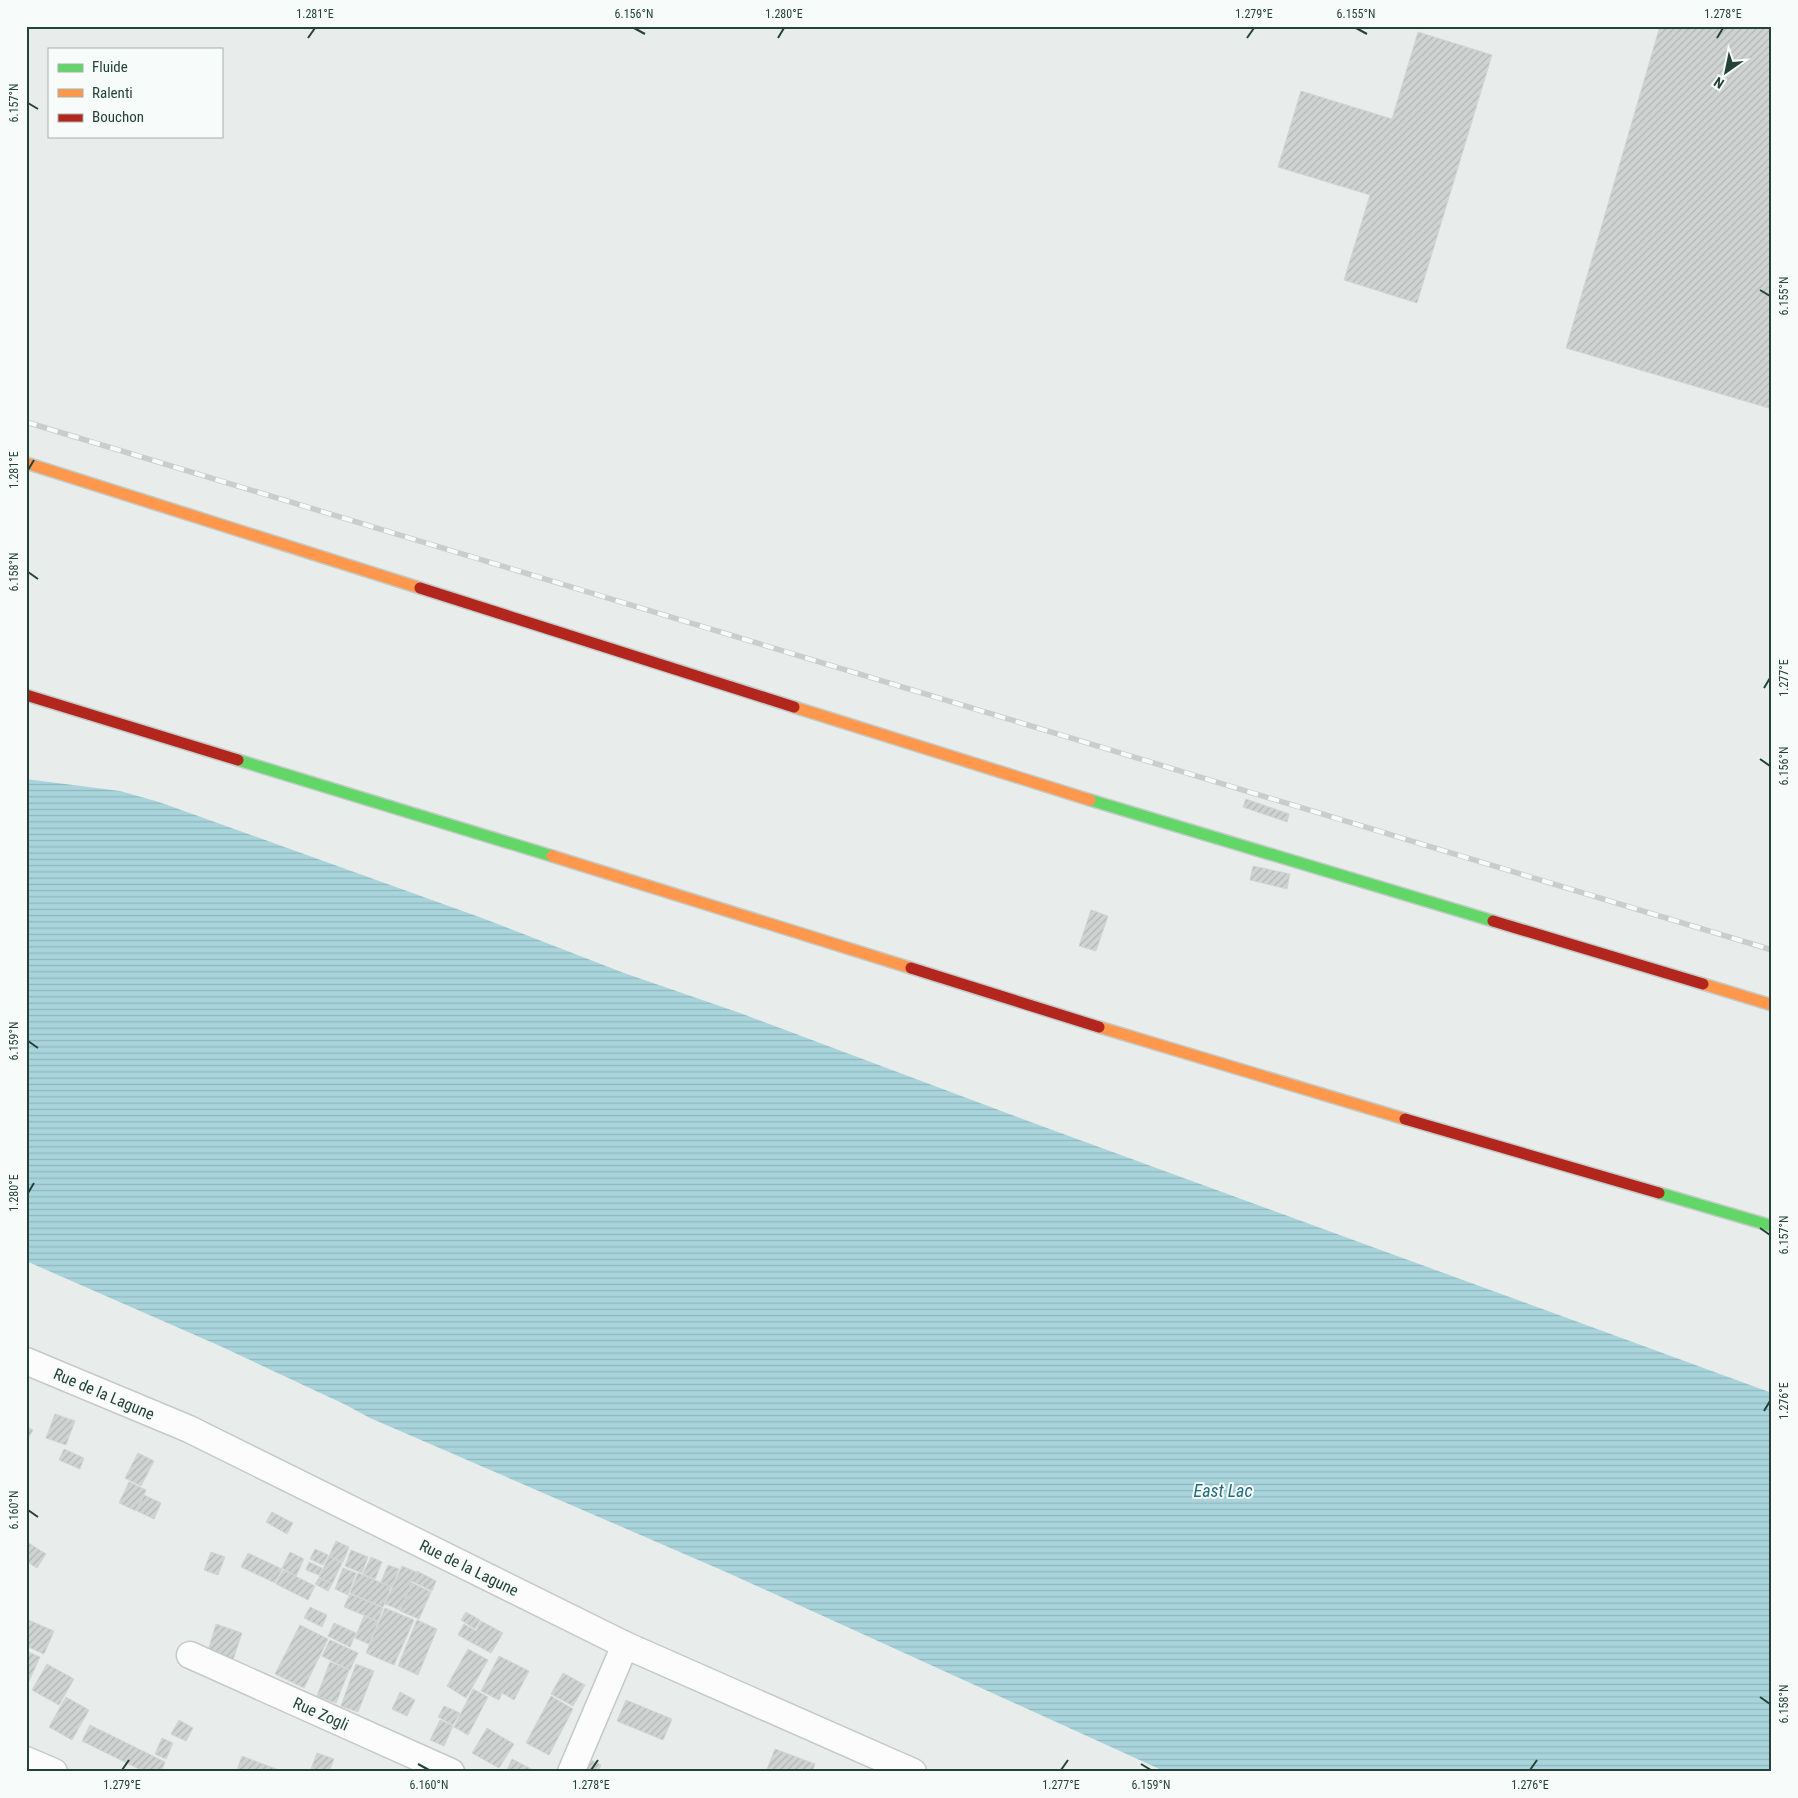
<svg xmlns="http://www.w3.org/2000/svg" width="1798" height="1798" viewBox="0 0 1798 1798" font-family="'Roboto Condensed',sans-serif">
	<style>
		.water { fill: url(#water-rules) }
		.building { fill: url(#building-hatch); stroke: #d1d6d4 }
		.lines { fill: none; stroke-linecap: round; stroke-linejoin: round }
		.street-casing { stroke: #c5cac8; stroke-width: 29 }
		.fast-casing { stroke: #c3cbc8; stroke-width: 14 }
		.slow-casing { stroke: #c3cbc8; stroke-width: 14 }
		.jam-casing { stroke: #c3cbc8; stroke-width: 14 }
		.street { stroke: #fcfcfc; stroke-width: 26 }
		.fast { stroke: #63d668; stroke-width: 11 }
		.slow { stroke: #ff974d; stroke-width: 11 }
		.jam { stroke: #b3261e; stroke-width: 11 }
		.rail-casing { stroke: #c9cdcc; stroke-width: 5.5 }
		.rail { stroke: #f7fbf9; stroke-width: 4; stroke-dasharray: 11; stroke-linecap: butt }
		.ticks { fill: none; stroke: #24423a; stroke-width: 2 }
		.labels { text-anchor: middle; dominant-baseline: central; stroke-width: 4; stroke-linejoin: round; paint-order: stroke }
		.street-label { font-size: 16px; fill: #24423a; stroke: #f7fbf9 }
		.water-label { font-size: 18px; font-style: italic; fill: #1c6f80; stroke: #f7fbf9 }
		.neatline { fill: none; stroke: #24423a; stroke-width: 2 }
		.ticks-label { font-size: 12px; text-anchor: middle; fill: #24423a }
	</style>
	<defs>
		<pattern id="water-rules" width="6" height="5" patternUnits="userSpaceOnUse" patternTransform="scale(1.25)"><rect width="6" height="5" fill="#a9d4db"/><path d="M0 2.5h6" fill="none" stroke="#91b7bd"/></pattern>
		<pattern id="building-hatch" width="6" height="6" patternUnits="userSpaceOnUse" patternTransform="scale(1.25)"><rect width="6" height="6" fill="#cfd4d2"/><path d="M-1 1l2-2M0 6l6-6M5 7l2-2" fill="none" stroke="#b2b7b5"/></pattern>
	</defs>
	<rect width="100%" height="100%" fill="#e8edeb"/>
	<!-- water -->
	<polygon class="water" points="26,779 120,791 159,802 482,918 624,973 740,1013 1047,1128 1772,1393 1772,1772 1166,1772 726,1572 370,1418 346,1405 220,1346 26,1261"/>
	<!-- building -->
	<g class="building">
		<polygon points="1660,26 1772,26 1772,409 1566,348"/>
		<polygon points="1418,32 1492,55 1417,303 1344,280 1370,195 1278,167 1301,91 1392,119"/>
		<polygon points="1246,799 1289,814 1287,822 1243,807"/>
		<polygon points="1253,866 1290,874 1287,889 1250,880"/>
		<polygon points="1091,910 1108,916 1096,951 1079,946"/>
		<polygon points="55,1414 75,1421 66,1445 46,1438"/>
		<polygon points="26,1426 33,1430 26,1442"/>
		<polygon points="64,1449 84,1458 80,1469 59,1460"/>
		<polygon points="138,1453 154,1461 141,1486 125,1478"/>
		<polygon points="129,1482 146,1490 136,1511 119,1503"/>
		<polygon points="144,1495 161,1503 154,1519 137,1511"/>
		<polygon points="272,1512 293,1523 287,1534 266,1522"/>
		<polygon points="336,1541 349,1547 343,1562 329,1556"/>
		<polygon points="27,1542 46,1554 37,1568 26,1561"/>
		<polygon points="315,1549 328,1555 323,1565 310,1559"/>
		<polygon points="351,1550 368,1557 362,1573 345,1566"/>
		<polygon points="211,1552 225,1557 218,1575 204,1570"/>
		<polygon points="290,1552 304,1559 296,1576 282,1568"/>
		<polygon points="248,1553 282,1569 275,1583 241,1567"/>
		<polygon points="329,1556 342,1563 332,1584 319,1577"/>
		<polygon points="371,1557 382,1562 375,1579 363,1574"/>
		<polygon points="309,1562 322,1568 319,1575 306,1570"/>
		<polygon points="388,1565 399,1569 392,1587 381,1582"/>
		<polygon points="402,1566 416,1572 400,1610 385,1604"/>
		<polygon points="343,1568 356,1573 348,1595 335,1589"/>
		<polygon points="283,1570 315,1586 308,1600 276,1584"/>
		<polygon points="417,1571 436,1581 432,1591 412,1581"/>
		<polygon points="358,1573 391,1587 383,1607 350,1593"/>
		<polygon points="319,1578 332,1584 328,1591 315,1584"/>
		<polygon points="412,1583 431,1592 419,1619 400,1611"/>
		<polygon points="350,1594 383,1608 378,1621 344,1607"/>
		<polygon points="310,1607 327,1615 322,1627 304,1618"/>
		<polygon points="385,1608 414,1620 394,1665 366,1653"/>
		<polygon points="466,1612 480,1620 475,1629 461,1620"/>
		<polygon points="364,1616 378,1622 369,1644 355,1638"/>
		<polygon points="26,1619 54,1631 44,1654 26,1646"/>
		<polygon points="417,1620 437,1629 418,1675 398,1666"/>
		<polygon points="481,1621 503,1633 491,1653 458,1635 464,1624 476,1631"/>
		<polygon points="334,1623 356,1633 350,1647 328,1636"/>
		<polygon points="216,1624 242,1633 233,1660 208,1651"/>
		<polygon points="300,1625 328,1639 304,1688 275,1674"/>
		<polygon points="330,1640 358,1653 350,1670 322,1656"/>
		<polygon points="468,1649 488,1660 466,1698 447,1686"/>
		<polygon points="26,1651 40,1657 29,1681 26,1680"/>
		<polygon points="499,1656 529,1671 514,1700 502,1693 499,1700 481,1691"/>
		<polygon points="330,1662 349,1670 336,1703 317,1696"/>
		<polygon points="47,1664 74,1679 59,1705 32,1690"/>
		<polygon points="356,1664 374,1671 358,1712 341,1706"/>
		<polygon points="563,1673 585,1685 573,1706 551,1694"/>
		<polygon points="473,1689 488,1697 468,1735 454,1727"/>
		<polygon points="400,1692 415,1700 407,1716 392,1709"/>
		<polygon points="551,1696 573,1709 549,1755 526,1743"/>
		<polygon points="66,1697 89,1710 72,1740 49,1727"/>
		<polygon points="626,1700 672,1719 663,1740 617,1721"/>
		<polygon points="444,1706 460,1713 453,1725 438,1717"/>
		<polygon points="179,1720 193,1728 186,1741 171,1734"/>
		<polygon points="440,1720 453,1726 444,1746 430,1740"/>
		<polygon points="90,1725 165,1762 161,1772 145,1772 82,1741"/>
		<polygon points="487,1728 514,1744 499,1768 472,1753"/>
		<polygon points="162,1738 173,1743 166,1759 155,1754"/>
		<polygon points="775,1749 815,1764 812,1772 766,1772"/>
		<polygon points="317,1753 334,1759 329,1772 310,1772"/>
		<polygon points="242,1756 284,1772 237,1770"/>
		<polygon points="512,1759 537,1772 506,1772"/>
		<polygon points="589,1759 601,1765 598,1772 583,1772"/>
	</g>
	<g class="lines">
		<!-- street casing -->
		<g class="street-casing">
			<g id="street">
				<polyline points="26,1361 189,1429 625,1645 913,1772"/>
				<polyline points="190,1655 451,1772"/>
				<polyline points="26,1760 54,1772"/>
				<polyline points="571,1772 625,1645"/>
			</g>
		</g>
		<!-- fast casing -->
		<g class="fast-casing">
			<g id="fast">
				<polyline points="238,760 552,856"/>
				<polyline points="1090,800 1493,921"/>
				<polyline points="1659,1193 1772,1226"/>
			</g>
		</g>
		<!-- slow casing -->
		<g class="slow-casing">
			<g id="slow">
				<polyline points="26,463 420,588"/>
				<polyline points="794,707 1090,800"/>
				<polyline points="552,856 911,968"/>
				<polyline points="1703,984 1772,1005"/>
				<polyline points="1099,1027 1405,1119"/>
			</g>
		</g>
		<!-- jam casing -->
		<g class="jam-casing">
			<g id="jam">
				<polyline points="420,588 794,707"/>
				<polyline points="26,695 238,760"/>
				<polyline points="1493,921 1703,984"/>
				<polyline points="911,968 1099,1027"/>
				<polyline points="1405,1119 1659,1193"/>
			</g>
		</g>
		<!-- street -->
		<use href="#street" class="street"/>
		<!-- fast -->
		<use href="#fast" class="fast"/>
		<!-- slow -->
		<use href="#slow" class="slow"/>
		<!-- jam -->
		<use href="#jam" class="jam"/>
		<!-- rail casing -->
		<g class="rail-casing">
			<polyline id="rail" points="26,422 1772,950"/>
		</g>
		<!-- rail -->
		<use href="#rail" class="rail"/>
	</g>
	<!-- ticks -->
	<path class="ticks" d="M634 28 645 34M1356 28 1367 34M308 38 315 28M778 38 784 28M1247 38 1254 28M1717 38 1723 28M28 103 38 109M1760 290 1770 296M28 470 34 460M28 572 38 579M1764 688 1770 678M1760 759 1770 766M28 1041 38 1048M28 1193 34 1183M1760 1228 1770 1235M1764 1411 1770 1401M28 1510 38 1517M1760 1697 1770 1704M418 1764 429 1770M1141 1764 1151 1770M122 1770 129 1760M591 1770 598 1760M1061 1770 1068 1760M1530 1770 1537 1760"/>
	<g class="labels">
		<!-- street labels -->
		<g class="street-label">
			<text transform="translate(104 1394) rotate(23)">Rue de la Lagune</text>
			<text transform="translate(469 1568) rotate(26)">Rue de la Lagune</text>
			<text transform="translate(321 1714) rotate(24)">Rue Zogli</text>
		</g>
		<!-- water labels -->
		<g class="water-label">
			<text x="1223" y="1490">East Lac</text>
		</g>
	</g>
	<!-- border -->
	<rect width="1798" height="1798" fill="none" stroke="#f7fbf9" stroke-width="55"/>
	<!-- legend -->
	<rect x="48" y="48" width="175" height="90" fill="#f7fbf9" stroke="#a3b1ad"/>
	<rect x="58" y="64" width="25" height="8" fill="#63d668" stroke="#a3b1ad"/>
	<text x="92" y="72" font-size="15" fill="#24423a">Fluide</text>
	<rect x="58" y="89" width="25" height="8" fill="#ff974d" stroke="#a3b1ad"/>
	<text x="92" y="98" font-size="15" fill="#24423a">Ralenti</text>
	<rect x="58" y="114" width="25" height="8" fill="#b3261e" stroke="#a3b1ad"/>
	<text x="92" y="122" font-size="15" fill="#24423a">Bouchon</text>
	<!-- north arrow -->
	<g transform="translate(1726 72) rotate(213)" stroke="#f7fbf9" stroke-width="4" paint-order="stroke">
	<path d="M0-4L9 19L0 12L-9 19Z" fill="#24423a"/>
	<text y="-8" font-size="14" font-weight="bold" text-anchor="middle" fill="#24423a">N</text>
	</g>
	<rect x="28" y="28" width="1742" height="1742" class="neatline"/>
	<g class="ticks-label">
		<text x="315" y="18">1.281°E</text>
		<text x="634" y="18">6.156°N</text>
		<text x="784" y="18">1.280°E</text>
		<text x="1254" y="18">1.279°E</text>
		<text x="1356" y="18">6.155°N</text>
		<text x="1723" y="18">1.278°E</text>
		<text transform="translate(14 103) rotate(-90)" y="4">6.157°N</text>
		<text transform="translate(1784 296) rotate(-90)" y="4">6.155°N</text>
		<text transform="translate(14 470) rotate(-90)" y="4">1.281°E</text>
		<text transform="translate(14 572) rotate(-90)" y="4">6.158°N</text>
		<text transform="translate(1784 678) rotate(-90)" y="4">1.277°E</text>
		<text transform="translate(1784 766) rotate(-90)" y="4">6.156°N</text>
		<text transform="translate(14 1041) rotate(-90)" y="4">6.159°N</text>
		<text transform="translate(14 1193) rotate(-90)" y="4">1.280°E</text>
		<text transform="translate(1784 1235) rotate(-90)" y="4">6.157°N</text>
		<text transform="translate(1784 1401) rotate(-90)" y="4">1.276°E</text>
		<text transform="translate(14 1510) rotate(-90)" y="4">6.160°N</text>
		<text transform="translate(1784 1704) rotate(-90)" y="4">6.158°N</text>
		<text x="122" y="1789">1.279°E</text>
		<text x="429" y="1789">6.160°N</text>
		<text x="591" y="1789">1.278°E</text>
		<text x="1061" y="1789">1.277°E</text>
		<text x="1151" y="1789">6.159°N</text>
		<text x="1530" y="1789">1.276°E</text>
	</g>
</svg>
